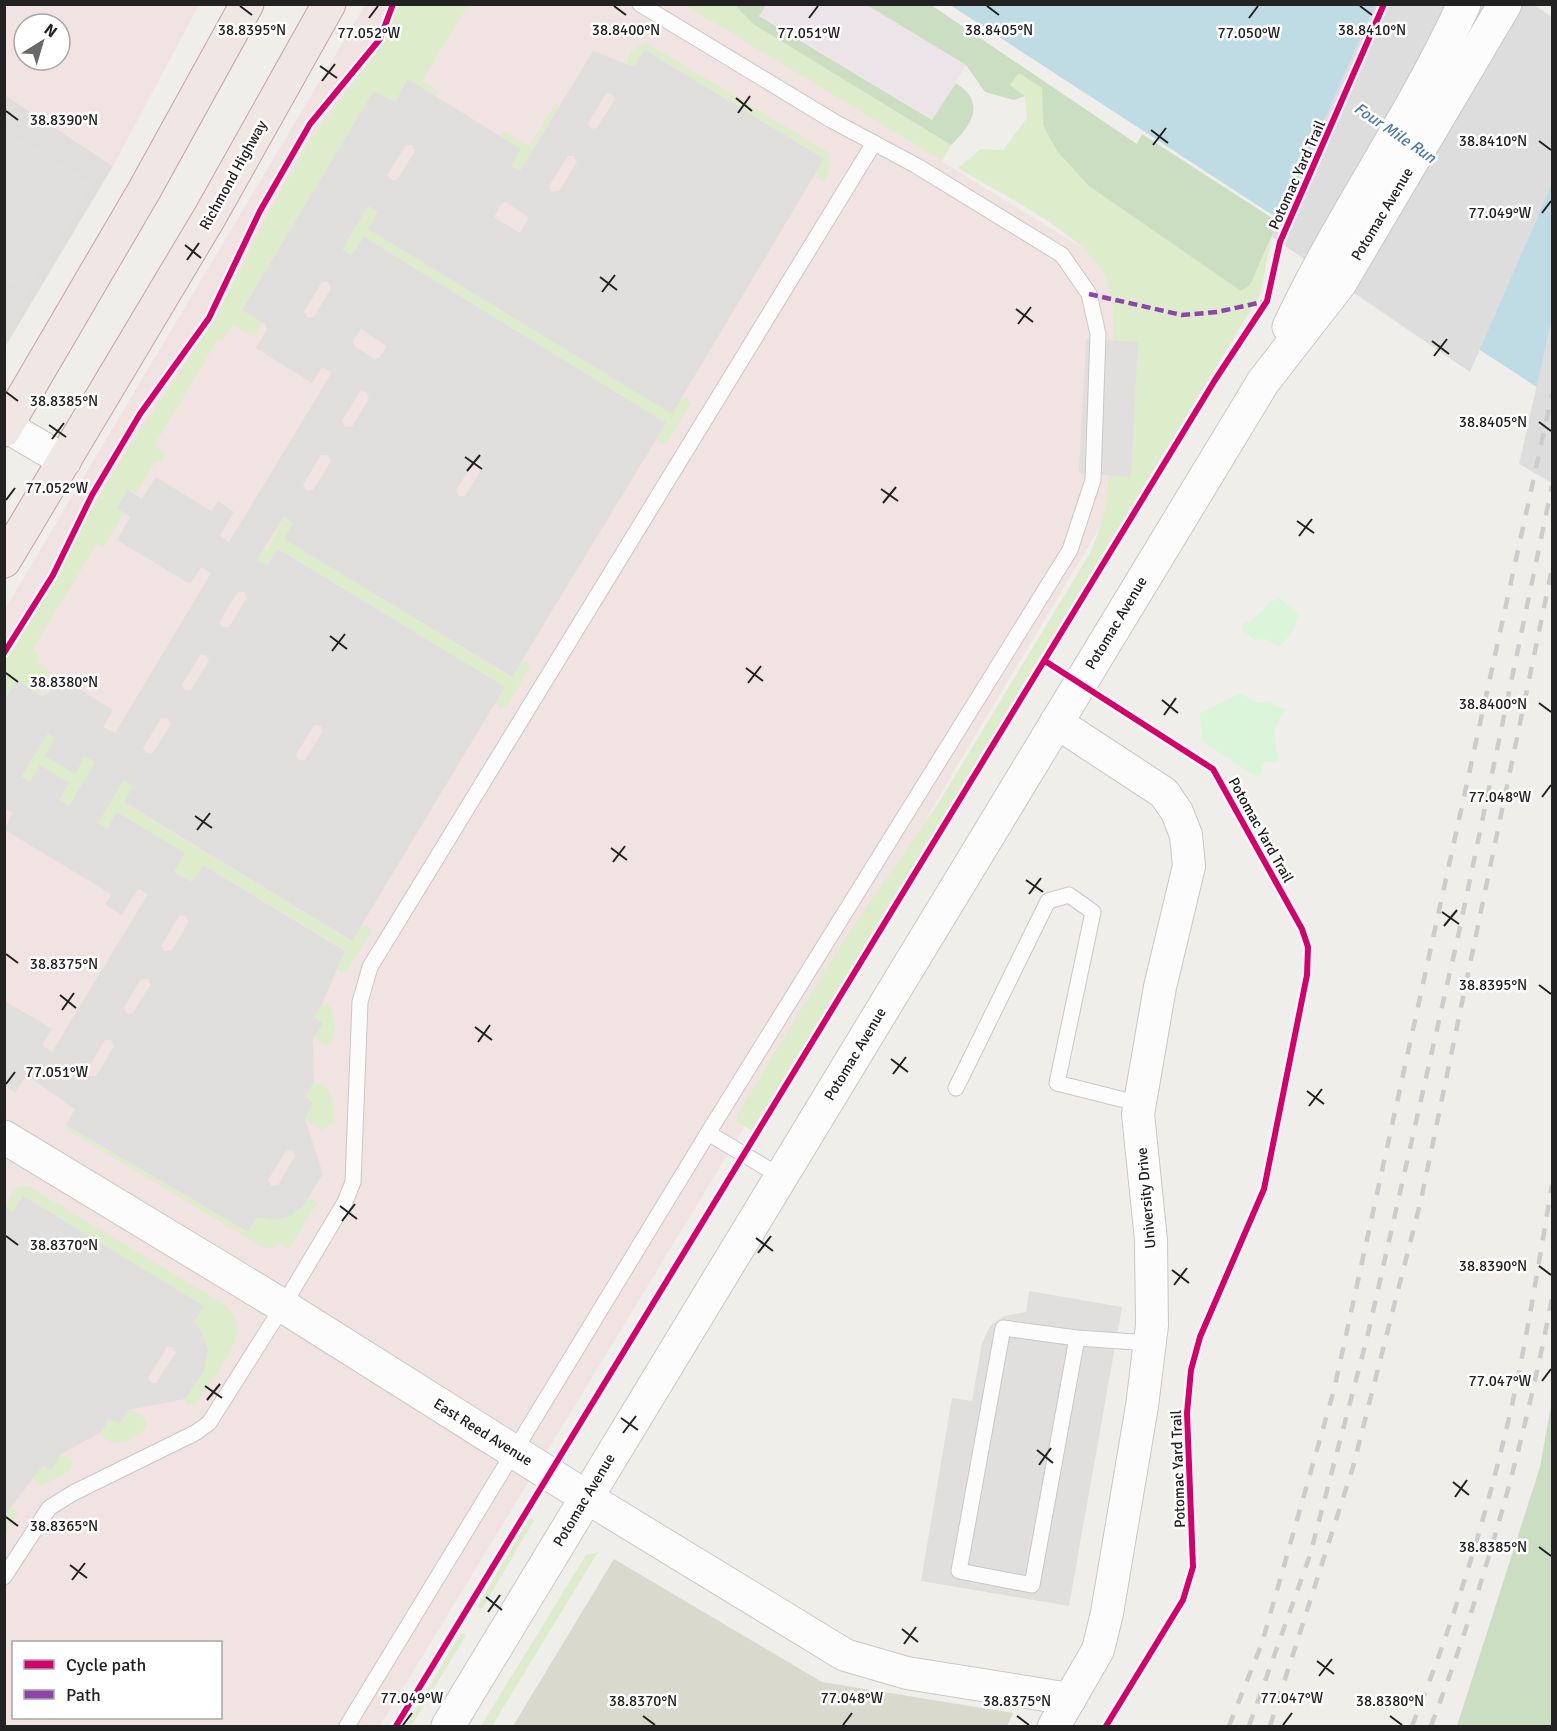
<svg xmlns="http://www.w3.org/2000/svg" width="1557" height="1731" viewBox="0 0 1557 1731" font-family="Signika,sans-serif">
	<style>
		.residential { fill: #dfdedc }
		.commercial { fill: #f1e3e1; fill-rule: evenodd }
		.industrial { fill: #ede4e9 }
		.construction { fill: #d9d9cd }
		.grass { fill: #ddeccb }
		.forest { fill: #cbdec1 }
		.park { fill: #daf5da }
		.parking { fill: #e0dfde; fill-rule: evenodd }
		.water { fill: #bfdbe3 }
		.pier { fill: #dedddd }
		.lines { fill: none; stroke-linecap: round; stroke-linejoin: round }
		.service-casing { stroke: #c9c8c7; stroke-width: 17 }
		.minor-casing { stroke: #c9c8c7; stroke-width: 34 }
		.tertiary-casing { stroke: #c9c8c7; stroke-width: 35 }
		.trunk-casing { stroke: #c5a2ac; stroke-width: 35 }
		.service { stroke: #fdfcfc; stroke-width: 15 }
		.minor { stroke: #fdfcfc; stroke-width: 32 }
		.tertiary { stroke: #fdfcfc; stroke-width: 33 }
		.trunk { stroke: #f0e6e4; stroke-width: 33 }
		.rail { stroke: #ccc; stroke-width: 4.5; stroke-dasharray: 12 12; stroke-linecap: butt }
		.quiet { stroke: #8e44ad; stroke-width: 4.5; stroke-dasharray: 9 4.5; stroke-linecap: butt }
		.cycleway-casing { stroke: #fff; stroke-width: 10 }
		.cycleway { stroke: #d6006c; stroke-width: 6 }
		.ticks { fill: none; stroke: #222; stroke-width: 2 }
		.labels { text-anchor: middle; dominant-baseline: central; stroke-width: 5; stroke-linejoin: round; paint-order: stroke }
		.street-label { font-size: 15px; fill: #222; stroke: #fff }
		.water-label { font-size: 16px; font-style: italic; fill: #4a7aab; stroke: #fff }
		.ticks-label { font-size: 15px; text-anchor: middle; fill: #222; stroke: #fff; stroke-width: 5; stroke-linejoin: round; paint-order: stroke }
	</style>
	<rect width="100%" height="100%" fill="#f0eeeb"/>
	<!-- residential -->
	<polygon class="residential" points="5,95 113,166 5,347"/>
	<!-- commercial -->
	<g class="commercial">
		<path d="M4 5 5 4 199 5 113 166 5 95ZM24 24H60V60H24Z"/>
		<path d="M365 5H689L1170 302 1173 405 954 771 841 968 380 1726H5V609ZM14 1642H220V1718H14Z"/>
	</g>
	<!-- industrial -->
	<polygon class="industrial" points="766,5 867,5 966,65 933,120 759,15"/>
	<!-- construction -->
	<polygon class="construction" points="614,1559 822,1682 1013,1713 1007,1726 513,1726"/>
	<!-- grass -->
	<g class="grass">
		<polygon points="400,5 468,5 422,81 438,91 436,97 408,79 395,103 374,92 242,309 263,322 254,337 233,324 223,341 218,339 154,446 166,453 161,463 156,461 136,493 129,489 117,508 124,513 103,547 97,544 32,650 39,655 36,661 51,672 38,693 17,680 5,700 4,653 133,441 215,319 274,203 311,138 374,55"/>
		<polygon points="685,5 735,5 753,24 951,145 942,161"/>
		<polygon points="645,42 828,152 831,161 826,180 823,182 818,179 817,171 824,159 645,50 634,67 627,64 630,52"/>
		<path d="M1019 72 1042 88 1043 125 1250 285 1272 237 1260 295 752 1131 738 1122 737 1115 838 949 941 799 1089 555C1102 528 1107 504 1109 475L1131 476 1138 343 1113 341C1114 320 1114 301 1107 281 1093 238 997 192 958 168L981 149 1003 150 1027 118 1025 96 1010 85Z"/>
		<polygon points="555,104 559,106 520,171 511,166 500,136 504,131 529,146"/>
		<polygon points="368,206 378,212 368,229 672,413 681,398 687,398 691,403 666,444 660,444 657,439 666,423 364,237 351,256 341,250"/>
		<polygon points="284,517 294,523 284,538 288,541 511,677 521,662 527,662 530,667 506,708 500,708 496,703 505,687 278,549 266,566 257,560 264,548 267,550"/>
		<polygon points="47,733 56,738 45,756 86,756 95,762 69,807 59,801 69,782 30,782 21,777"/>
		<polygon points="124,779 133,786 124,803 351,941 361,926 368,926 372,931 346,972 340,972 336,966 345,950 204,865 192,882 174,872 184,853 118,812 106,829 98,823"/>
		<path d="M327 1003C336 1013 339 1040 325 1046L313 1038V1017L322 1004Z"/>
		<path d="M314 1082C334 1085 334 1105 334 1122L321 1130 305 1119V1096Z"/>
		<path d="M66 1125 248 1232 257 1217C280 1221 296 1218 308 1198L318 1202 288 1249 282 1244 273 1249 262 1247 69 1131Z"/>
		<path d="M20 1186 30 1187 225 1305C231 1311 235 1316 237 1325 240 1346 207 1389 194 1405H188L185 1399C203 1371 218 1352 194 1322L203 1306 23 1196 13 1212 5 1208 13 1191Z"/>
		<path d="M132 1409 145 1419 147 1425C138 1441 111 1451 100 1433L109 1418Z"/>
		<polygon points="61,1454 71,1458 73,1465 69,1471 41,1486 33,1479 43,1464 51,1470"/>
		<polygon points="10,1507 18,1513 5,1535 5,1515"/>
		<polygon points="529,1519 534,1520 482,1609 477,1607"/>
		<polygon points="598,1552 492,1726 481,1726 586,1555"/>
		<polygon points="461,1633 466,1635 411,1726 406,1726"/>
	</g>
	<!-- forest -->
	<g class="forest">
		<path d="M735 5H766L759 16 932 120 956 83C986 103 973 124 951 145L753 24Z"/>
		<polygon points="867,5 931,5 1137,144 1142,134 1278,222 1250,285 1241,291 1089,186 1057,151 1043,125 1042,88 1019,73 1010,85 1025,96 1014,100 985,92 966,65"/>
		<polygon points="1552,1400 1552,1726 1457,1726 1540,1467"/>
	</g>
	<!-- park -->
	<g class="park">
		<path d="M1280 598 1299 615 1291 634 1279 647 1266 639 1254 640 1243 630 1244 621 1248 624C1255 615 1263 613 1269 602Z"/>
		<polygon points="1240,693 1259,703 1270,700 1274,705 1286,709 1274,729 1278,762 1263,762 1260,775 1256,777 1202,741 1200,713"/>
	</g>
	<!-- parking -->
	<g class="parking">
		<path d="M645 50 824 159 672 414 368 229 378 212 368 206 342 249 351 256 364 237 666 423 512 677 284 539 293 523 284 517 264 548 257 560 267 565 278 549 505 687 352 941 124 802 133 786 124 780 98 823 107 829 117 812 185 853 174 872 192 882 203 865 345 951 322 1004 314 1017 323 1023 313 1038 314 1082 305 1096 313 1103 305 1119 323 1174 303 1206 291 1216 275 1220 257 1217 248 1232 66 1125 75 1109 26 1075 15 1093 5 1086V1001L52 1029 42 1045 52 1052 148 894 138 889 122 915 105 905 111 894 5 830 12 813 5 808V700L17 680 42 696 48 694 58 676 113 710 103 727 115 733 211 573 201 567 190 584 117 540 130 517 117 508 128 490 142 499 156 477 211 511 218 501 234 512 220 536 229 542 332 372 322 367 312 383 256 348 267 329 265 324 242 310 374 91 395 102 408 79 521 149 511 166 520 171 593 51 634 67ZM612 94 615 99 597 128 591 129 588 123 606 94ZM406 145H412L415 151 397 180H391L387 175ZM568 156H574L577 162 559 191 552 192 549 186ZM506 202 527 216 528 219 520 233 494 217 502 203ZM322 282H328L331 288 314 317H307L304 312ZM361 329 387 346 379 358 375 359 354 346 353 341ZM360 391 366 392 369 398 352 427H345L342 421ZM321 455H328L331 461 313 490H306L303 485ZM480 461 483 467 465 496H459L456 490 474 461ZM238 592H244L247 598 229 627H222L219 622ZM200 655H206L209 661 191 690H185L182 685ZM161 718H168L171 724 153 753H146L143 748ZM314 725H320L323 731 305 760H299L296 755ZM48 733 55 738 45 756 75 774 85 756 95 762 69 806 59 800 69 783 40 765 30 782 21 777ZM179 916H186L189 922 171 951H164L161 946ZM141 979H148L151 984 133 1013 127 1014 124 1008ZM105 1040H111L114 1046 96 1076H89L87 1070ZM292 1150 295 1156 278 1185 271 1186 268 1180 286 1151Z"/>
		<polygon points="5,129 94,184 26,294 5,281"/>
		<polygon points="1086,339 1138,342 1131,477 1079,473"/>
		<path d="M23 1196 204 1306 194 1322 202 1333 208 1350 204 1370 185 1399 128 1410 119 1424 109 1419 100 1433 61 1454 51 1470 43 1465 5 1515V1207L13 1212ZM167 1347H172L176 1352 156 1383H151L148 1378Z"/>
		<polygon points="1029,1291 1122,1307 1069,1606 921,1581 952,1398 972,1401 982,1343 990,1326 1004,1316 1026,1312"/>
	</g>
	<!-- water -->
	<polygon class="water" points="950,5 1504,5 1552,36 1552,397"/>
	<!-- pier -->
	<g class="pier">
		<polygon points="1375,5 1534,5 1552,17 1552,184 1470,372 1272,237"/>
		<polygon points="1552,318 1552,483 1519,464"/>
	</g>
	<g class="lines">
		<!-- service casing -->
		<g class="service-casing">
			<g id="service">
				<polyline points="956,1088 1048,901 1069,895 1093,912 1057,1083 1140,1104"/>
				<polyline points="708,1133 780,1176"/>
				<polyline points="1077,1338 1032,1585 959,1571 1003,1328 1077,1338 1150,1343"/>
				<polyline points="4,1577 49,1508 73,1493 195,1433 209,1423 283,1306 345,1202 353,1182 360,1002 370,967 874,143"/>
				<polyline points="347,1726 708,1133 1070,550 1093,480 1098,334 1089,294 1062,255 917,166 833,121 640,4"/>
			</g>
		</g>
		<!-- minor casing -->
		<g class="minor-casing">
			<g id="minor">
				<polyline points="4,425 65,461"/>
				<polyline points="586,1497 845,1655 907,1673 1070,1699"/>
				<polyline points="1054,1726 1098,1650 1107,1613 1142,1406 1152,1325 1151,1240 1138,1114 1160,987 1189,866 1186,835 1177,812 1164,793 1056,722"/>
			</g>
		</g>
		<!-- tertiary casing -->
		<g class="tertiary-casing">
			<g id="tertiary">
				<path d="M1289 327C1341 216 1413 116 1464 4"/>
				<polyline points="4,1137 283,1306 586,1497"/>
				<polyline points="448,1726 1251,402 1263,382 1340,283 1505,4"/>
			</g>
		</g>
		<!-- trunk casing -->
		<g class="trunk-casing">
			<g id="trunk">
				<polyline points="4,430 145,189 247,4"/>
				<polyline points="4,561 209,218 329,4"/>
			</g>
		</g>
		<!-- service -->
		<use href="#service" class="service"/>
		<!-- minor -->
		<use href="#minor" class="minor"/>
		<!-- tertiary -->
		<use href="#tertiary" class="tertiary"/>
		<!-- trunk -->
		<use href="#trunk" class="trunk"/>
		<!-- rail -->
		<g class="rail">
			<polyline points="1229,1726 1262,1643 1334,1390 1552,395"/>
			<polyline points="1249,1726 1310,1555 1367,1338 1459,932 1552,486"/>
			<polyline points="1270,1726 1353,1467 1421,1200 1552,569"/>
			<path d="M1412 1726C1455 1619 1489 1509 1514 1396 1529 1326 1540 1255 1552 1185"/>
			<path d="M1431 1726C1484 1587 1524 1445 1552 1298"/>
		</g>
		<!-- quiet -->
		<polyline class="quiet" points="1089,294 1182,315 1217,312 1267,301"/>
		<!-- cycleway casing -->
		<g class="cycleway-casing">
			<g id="cycleway">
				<polyline points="4,653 53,575 92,495 140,414 209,318 260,211 310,124 380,39 393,4"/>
				<polyline points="1045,661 1213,769 1302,929 1308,947 1307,975 1264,1189 1200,1337 1191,1370 1187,1413 1193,1567 1183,1600 1106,1726"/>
				<polyline points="396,1726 1215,380 1267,301 1280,242 1384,4"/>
			</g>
		</g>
		<!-- cycleway -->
		<use href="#cycleway" class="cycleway"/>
	</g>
	<!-- ticks -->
	<path class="ticks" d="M240 6 252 15M614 6 626 15M987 6 999 15M1360 6 1372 15M369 18 378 6M809 18 818 6M1249 18 1258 6M320 66 337 78M322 81 335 64M736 98 752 111M6 111 18 120M738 113 750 96M1151 130 1168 143M1539 141 1551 150M1153 145 1166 128M1542 213 1551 201M185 245 201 258M187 260 199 243M600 277 617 290M602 292 615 275M1016 309 1033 322M1018 324 1031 307M1432 341 1449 354M1434 356 1447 339M6 392 18 401M1539 422 1551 431M49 425 66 437M52 439 64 423M465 457 482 469M467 471 480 455M881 489 898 501M6 500 15 488M883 503 896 487M1297 521 1314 533M1299 536 1312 519M330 636 347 649M332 651 345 634M746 668 763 681M6 673 18 682M748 683 761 666M1162 700 1178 713M1539 703 1551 712M1164 715 1176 698M1542 797 1551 785M195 816 212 828M197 830 210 813M611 848 627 860M613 862 625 846M1026 880 1043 892M1029 894 1041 878M1442 912 1459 924M1444 926 1457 910M6 954 18 963M1539 985 1551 994M60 995 76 1008M62 1010 74 993M475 1027 492 1040M478 1042 490 1025M891 1059 908 1072M893 1074 906 1057M6 1084 15 1072M1307 1091 1324 1104M1309 1106 1322 1089M340 1206 357 1219M342 1221 355 1204M6 1236 18 1245M756 1238 773 1251M758 1253 771 1236M1539 1266 1551 1275M1172 1270 1189 1283M1174 1285 1187 1268M1542 1381 1551 1369M205 1386 222 1398M207 1400 220 1384M621 1418 638 1430M623 1433 636 1416M1037 1450 1053 1463M1039 1465 1051 1448M1453 1482 1469 1495M1455 1497 1467 1480M6 1517 18 1526M1539 1547 1551 1556M70 1565 87 1578M72 1580 85 1563M486 1597 502 1610M488 1612 500 1595M902 1629 918 1642M904 1644 916 1627M1317 1661 1334 1674M1319 1676 1332 1659M643 1716 655 1725M1017 1716 1029 1725M1390 1716 1402 1725M403 1725 412 1713M843 1725 852 1713M1283 1725 1292 1713"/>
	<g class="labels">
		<!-- street labels -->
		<g class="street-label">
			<text transform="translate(233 175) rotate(-61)">Richmond Highway</text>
			<text transform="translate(1297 175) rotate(-66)">Potomac Yard Trail</text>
			<text transform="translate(1382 214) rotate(-59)">Potomac Avenue</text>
			<text transform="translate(1116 623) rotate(-59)">Potomac Avenue</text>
			<text transform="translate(1261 830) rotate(61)">Potomac Yard Trail</text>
			<text transform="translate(855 1054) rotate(-59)">Potomac Avenue</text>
			<text transform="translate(1146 1198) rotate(-95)">University Drive</text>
			<text transform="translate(483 1432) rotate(32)">East Reed Avenue</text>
			<text transform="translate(1178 1469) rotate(-92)">Potomac Yard Trail</text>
			<text transform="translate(584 1500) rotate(-59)">Potomac Avenue</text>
		</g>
		<!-- water labels -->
		<g class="water-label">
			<text transform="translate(1395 133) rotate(34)">Four Mile Run</text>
		</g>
	</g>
	<g class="ticks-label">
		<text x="252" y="35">38.8395°N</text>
		<text x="626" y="35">38.8400°N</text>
		<text x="999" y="35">38.8405°N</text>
		<text x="1372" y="35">38.8410°N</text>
		<text x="369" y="38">77.052°W</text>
		<text x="809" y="38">77.051°W</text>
		<text x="1249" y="38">77.050°W</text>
		<text x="64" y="125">38.8390°N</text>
		<text x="1493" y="146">38.8410°N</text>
		<text x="1500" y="218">77.049°W</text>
		<text x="64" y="406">38.8385°N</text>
		<text x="1493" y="427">38.8405°N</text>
		<text x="57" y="493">77.052°W</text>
		<text x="64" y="687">38.8380°N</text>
		<text x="1493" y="709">38.8400°N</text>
		<text x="1500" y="802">77.048°W</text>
		<text x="64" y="969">38.8375°N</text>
		<text x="1493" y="990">38.8395°N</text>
		<text x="57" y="1077">77.051°W</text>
		<text x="64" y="1250">38.8370°N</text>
		<text x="1493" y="1271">38.8390°N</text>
		<text x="1500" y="1386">77.047°W</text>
		<text x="64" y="1531">38.8365°N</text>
		<text x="1493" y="1552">38.8385°N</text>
		<text x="412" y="1703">77.049°W</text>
		<text x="852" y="1703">77.048°W</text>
		<text x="1292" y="1703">77.047°W</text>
		<text x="643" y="1706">38.8370°N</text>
		<text x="1017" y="1706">38.8375°N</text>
		<text x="1390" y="1706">38.8380°N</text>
	</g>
	<!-- border -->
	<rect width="1557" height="1731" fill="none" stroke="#222222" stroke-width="12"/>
	<!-- legend -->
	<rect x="12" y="1641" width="210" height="78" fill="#ffffff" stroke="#a7a7a7" stroke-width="1.5"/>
	<rect x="24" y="1660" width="30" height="9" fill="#d6006c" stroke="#a7a7a7" stroke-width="1.5"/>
	<text x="66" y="1671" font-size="18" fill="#222222">Cycle path</text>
	<rect x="24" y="1690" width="30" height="9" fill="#8e44ad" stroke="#a7a7a7" stroke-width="1.5"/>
	<text x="66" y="1701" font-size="18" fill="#222222">Path</text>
	<!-- north arrow -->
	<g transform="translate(42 42) rotate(37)"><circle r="28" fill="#ffffff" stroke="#a7a7a7" stroke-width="1.5"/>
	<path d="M0-4.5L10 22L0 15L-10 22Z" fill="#6a6968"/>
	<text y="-9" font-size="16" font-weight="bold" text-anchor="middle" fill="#222222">N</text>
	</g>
</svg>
